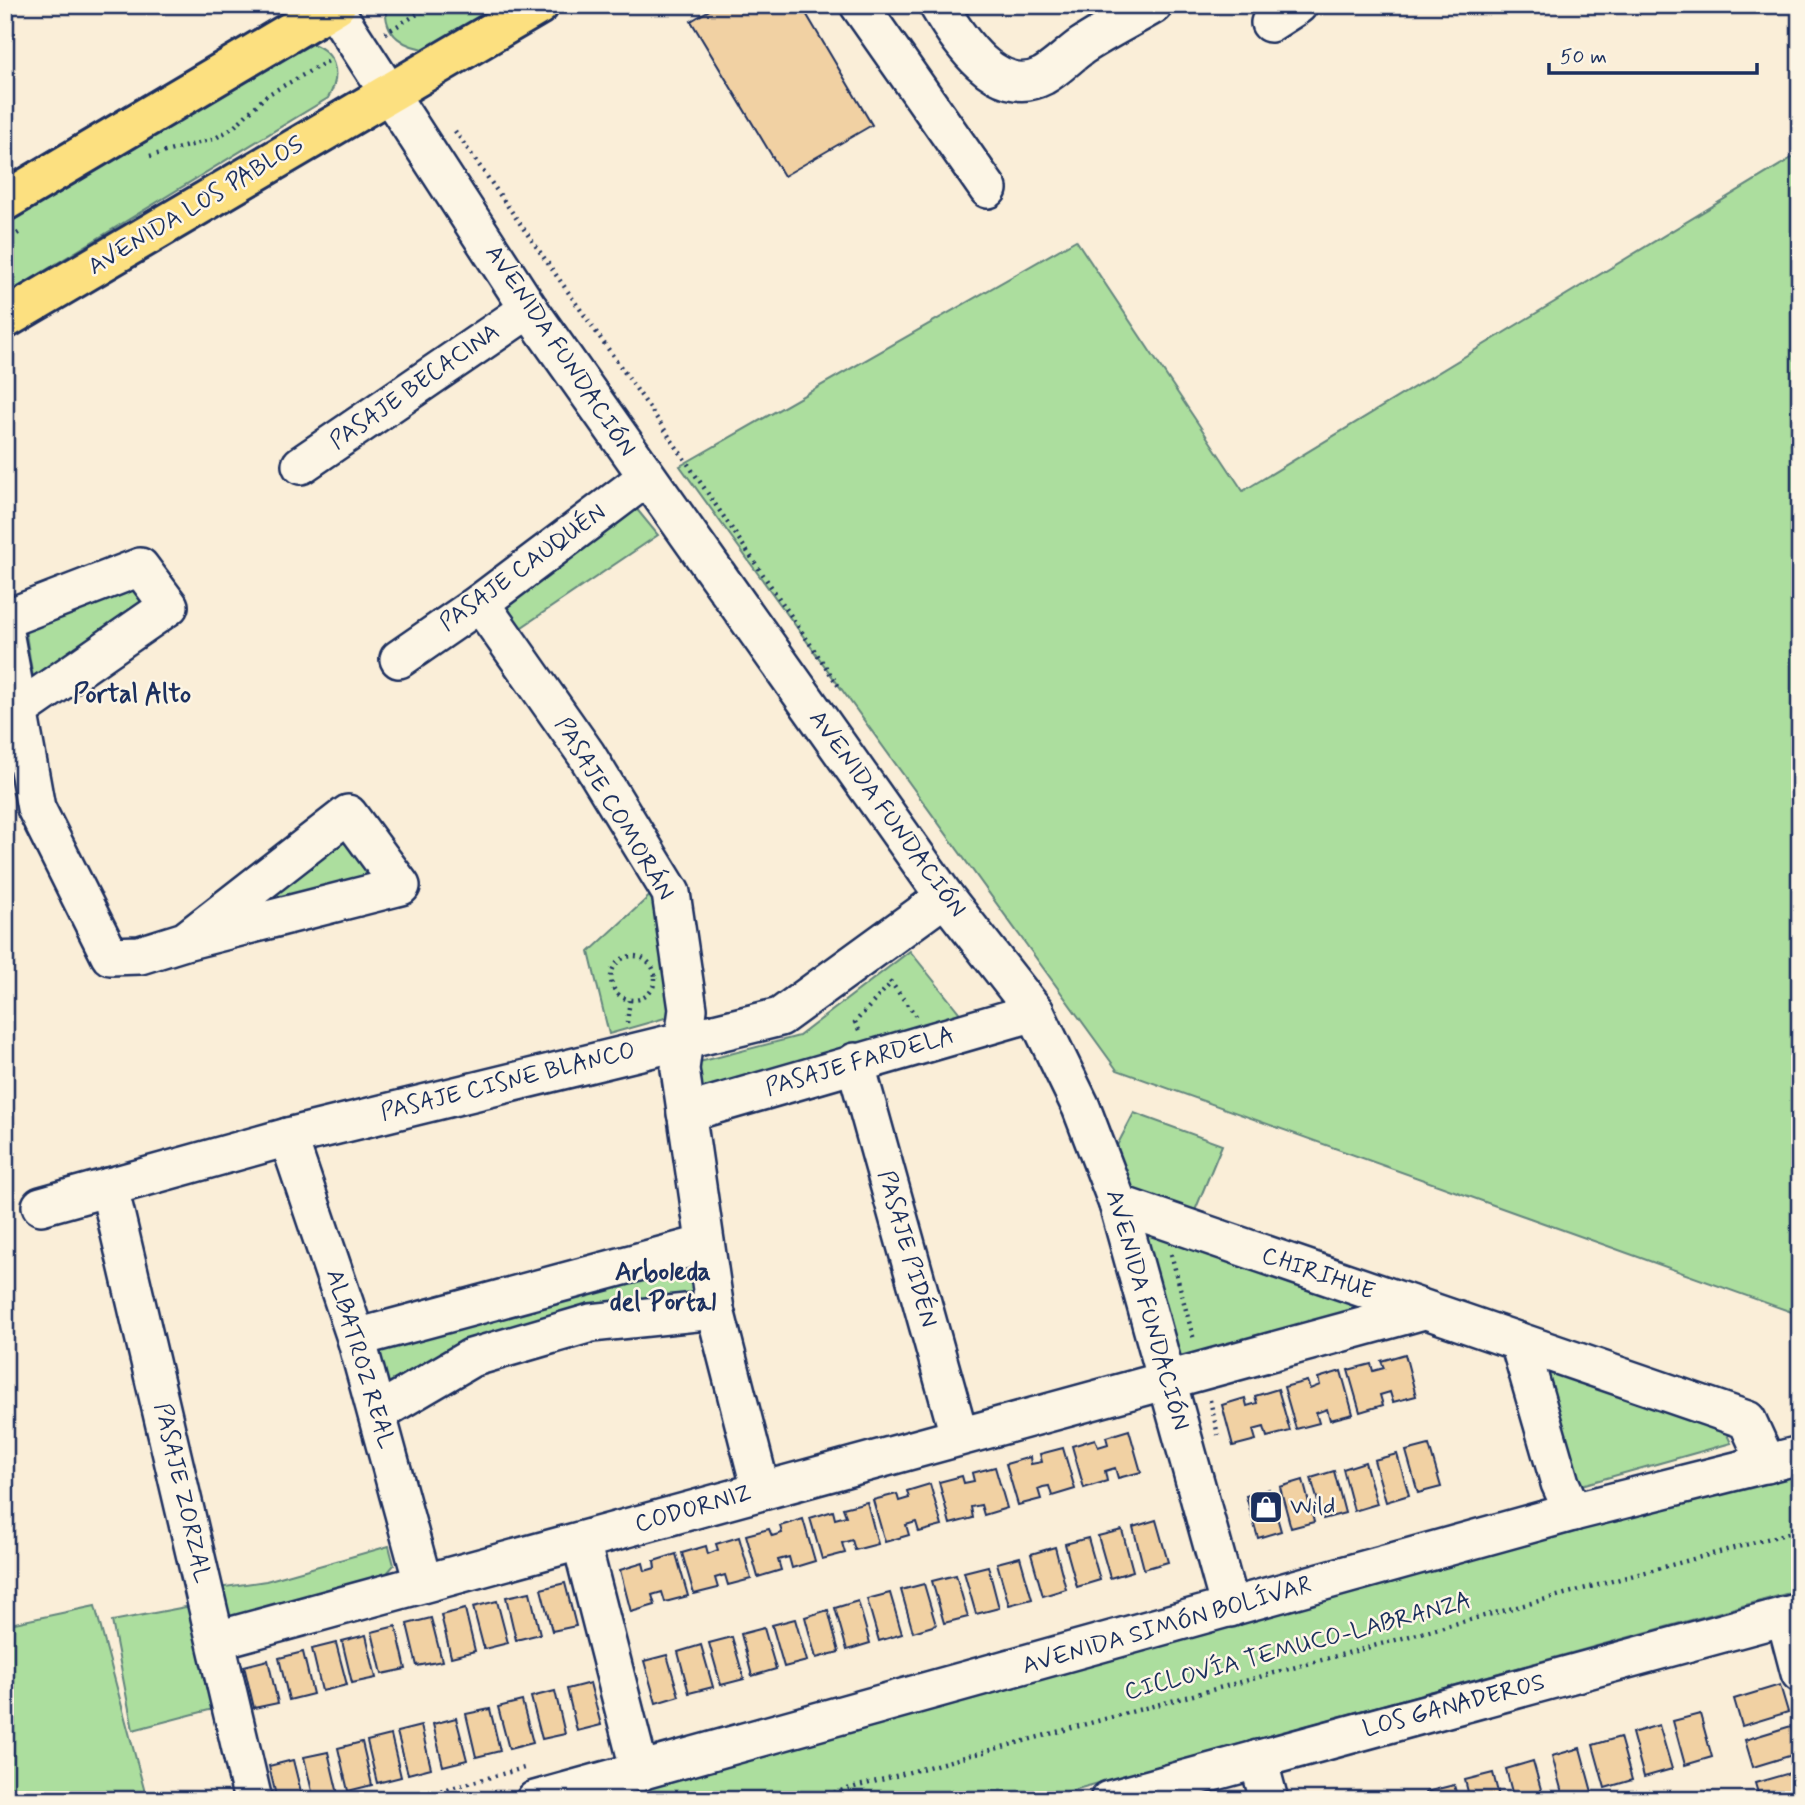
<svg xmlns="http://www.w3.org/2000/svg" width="1805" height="1805" viewBox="0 0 1805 1805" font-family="Mynerve,sans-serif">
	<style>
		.green { fill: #acde9e; stroke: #64867e; stroke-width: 2 }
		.building { fill: #f1d1a3; stroke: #1b2f5e; stroke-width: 2 }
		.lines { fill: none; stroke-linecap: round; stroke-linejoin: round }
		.minor-casing { stroke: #1b2f5e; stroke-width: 42 }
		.major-casing { stroke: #1b2f5e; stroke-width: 44 }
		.path { stroke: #1b2f5e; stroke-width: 4.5; stroke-dasharray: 2 5; stroke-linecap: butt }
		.minor { stroke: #fcf5e5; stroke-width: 37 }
		.major { stroke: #fce080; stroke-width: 38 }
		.labels { text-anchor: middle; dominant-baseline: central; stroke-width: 5; stroke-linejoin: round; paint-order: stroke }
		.street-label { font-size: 24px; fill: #1b2f5e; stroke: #fcf5e5 }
		.poi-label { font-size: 24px; fill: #1b2f5e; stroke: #fcf5e5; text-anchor: start }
		.neighbourhood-label { font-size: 26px; font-weight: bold; fill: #1b2f5e; stroke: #fcf5e5 }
	</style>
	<rect width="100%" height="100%" fill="#faeed8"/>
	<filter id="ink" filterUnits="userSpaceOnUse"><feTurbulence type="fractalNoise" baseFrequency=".0143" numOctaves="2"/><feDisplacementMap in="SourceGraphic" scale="14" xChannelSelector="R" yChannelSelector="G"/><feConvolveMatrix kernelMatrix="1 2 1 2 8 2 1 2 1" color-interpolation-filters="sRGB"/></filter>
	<g filter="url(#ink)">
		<!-- green -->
		<g class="green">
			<path d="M386 5H507L432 50C405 48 383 36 386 5Z"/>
			<path d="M306 42C335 49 343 73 328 98L5 295V214Z"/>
			<polygon points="1800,153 1800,1315 1117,1070 680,466 1076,240 1243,491"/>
			<polygon points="635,507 658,535 513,633 498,607"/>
			<polygon points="131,586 141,593 142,606 34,684 25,628"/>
			<polygon points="344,832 374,874 370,880 227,918"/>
			<polygon points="656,890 679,1014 609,1034 589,952"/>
			<polygon points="910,951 966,1021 700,1093 688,1065 799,1036"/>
			<polygon points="1134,1113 1222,1145 1194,1213 1135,1200 1111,1157"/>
			<polygon points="1144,1231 1358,1302 1363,1313 1181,1360"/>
			<polygon points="697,1261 700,1305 385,1391 377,1343"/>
			<polygon points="1542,1361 1723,1426 1731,1443 1578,1486"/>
			<polygon points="1800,1465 1800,1590 1037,1800 578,1800"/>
			<polygon points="389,1546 394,1565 383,1578 237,1618 225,1615 218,1588 266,1581"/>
			<polygon points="95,1606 147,1800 5,1800 5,1625"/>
			<polygon points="191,1606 213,1709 133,1730 112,1621"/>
		</g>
		<!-- building -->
		<g class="building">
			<polygon points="718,5 801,5 872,125 784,176 691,21"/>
			<polygon points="944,5 982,5 953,21"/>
			<polygon points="1405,1354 1416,1396 1393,1402 1390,1392 1380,1395 1383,1405 1360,1412 1348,1370 1371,1364 1373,1371 1384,1368 1381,1361"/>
			<polygon points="1341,1371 1353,1414 1330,1420 1327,1409 1316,1413 1319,1423 1296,1429 1284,1387 1307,1381 1310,1389 1320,1385 1318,1378"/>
			<polygon points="1278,1389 1290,1431 1267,1437 1264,1427 1253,1430 1256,1440 1233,1446 1222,1405 1245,1398 1247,1406 1257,1403 1255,1396"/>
			<polygon points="1129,1430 1141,1472 1118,1478 1115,1468 1105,1471 1107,1481 1084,1488 1072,1446 1095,1439 1098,1447 1108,1444 1106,1437"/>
			<polygon points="1429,1445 1441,1487 1418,1493 1406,1451"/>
			<polygon points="1063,1448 1075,1489 1052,1496 1049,1486 1043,1487 1038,1489 1041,1499 1018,1505 1006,1464 1030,1457 1031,1464 1042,1462 1040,1454"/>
			<polygon points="1397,1454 1409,1495 1386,1502 1374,1460"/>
			<polygon points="1365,1462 1377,1504 1354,1511 1343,1469"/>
			<polygon points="995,1467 1007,1508 984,1515 981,1505 971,1507 973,1518 950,1524 939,1482 962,1476 964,1483 974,1481 972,1473"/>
			<polygon points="1334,1471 1345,1513 1323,1519 1311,1478"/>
			<polygon points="1303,1480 1314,1522 1291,1528 1280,1487"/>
			<polygon points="930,1484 942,1526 919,1532 916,1522 906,1525 909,1535 885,1542 873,1500 897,1494 899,1501 909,1498 907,1491"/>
			<polygon points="1269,1489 1281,1531 1258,1538 1246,1496"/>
			<polygon points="867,1502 878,1544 855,1550 852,1540 842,1543 845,1553 822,1559 810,1518 833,1511 835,1519 846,1516 843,1508"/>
			<polygon points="803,1519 815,1561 792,1568 789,1557 778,1560 781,1570 758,1577 746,1535 769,1529 772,1536 782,1533 780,1526"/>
			<polygon points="1156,1520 1168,1562 1144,1569 1133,1527"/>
			<polygon points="1122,1530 1133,1571 1110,1578 1098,1536"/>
			<polygon points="739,1537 751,1579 728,1585 725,1575 715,1578 718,1588 694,1594 682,1553 706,1546 708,1554 718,1550 716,1544"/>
			<polygon points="1088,1538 1100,1580 1077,1587 1065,1544"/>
			<polygon points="1055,1547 1066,1589 1043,1596 1031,1554"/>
			<polygon points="676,1554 688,1596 665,1602 662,1592 652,1595 655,1605 631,1612 620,1570 643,1563 645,1571 655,1568 654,1561"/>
			<polygon points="1020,1557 1032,1599 1009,1605 997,1563"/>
			<polygon points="988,1566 999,1608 976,1614 964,1572"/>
			<polygon points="956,1575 968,1617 944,1623 932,1581"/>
			<polygon points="565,1583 576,1626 552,1631 541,1589"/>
			<polygon points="924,1584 936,1625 913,1632 901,1590"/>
			<polygon points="530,1592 540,1634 516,1640 506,1597"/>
			<polygon points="890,1593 902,1634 879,1641 867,1599"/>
			<polygon points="497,1601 508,1643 484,1649 473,1607"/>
			<polygon points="858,1601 870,1643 847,1650 835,1608"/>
			<polygon points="465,1609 475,1651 451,1657 441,1615"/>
			<polygon points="828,1610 839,1652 816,1658 805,1617"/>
			<polygon points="431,1618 442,1661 417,1666 407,1624"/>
			<polygon points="795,1619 807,1661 784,1667 772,1625"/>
			<polygon points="396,1626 406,1669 382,1674 372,1632"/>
			<polygon points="764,1628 776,1669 752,1676 741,1634"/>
			<polygon points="366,1635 376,1678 352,1683 342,1641"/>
			<polygon points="732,1637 744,1679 721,1685 709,1643"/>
			<polygon points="336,1643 347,1685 322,1691 312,1649"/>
			<polygon points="701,1645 713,1687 689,1693 678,1652"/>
			<polygon points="303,1652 313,1694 289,1700 279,1658"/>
			<polygon points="667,1655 679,1696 656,1703 644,1661"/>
			<polygon points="268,1660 278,1703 254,1708 244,1666"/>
			<polygon points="590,1683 601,1725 577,1731 567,1689"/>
			<polygon points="1780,1685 1788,1712 1742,1726 1734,1699"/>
			<polygon points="555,1691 565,1734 542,1739 531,1697"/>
			<polygon points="522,1701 533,1743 509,1749 498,1707"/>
			<polygon points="490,1709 500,1751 476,1757 466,1714"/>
			<polygon points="1700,1714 1712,1757 1685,1765 1673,1721"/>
			<polygon points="456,1718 467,1760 443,1766 433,1724"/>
			<polygon points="1659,1725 1672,1769 1644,1777 1632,1733"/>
			<polygon points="421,1726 431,1768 408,1774 397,1732"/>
			<polygon points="1791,1726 1799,1753 1753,1767 1745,1740"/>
			<polygon points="391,1735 401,1777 377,1783 367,1741"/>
			<polygon points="1620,1737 1632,1780 1605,1788 1593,1745"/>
			<polygon points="362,1742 372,1785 348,1791 338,1748"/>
			<polygon points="1580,1748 1592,1792 1564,1800 1552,1756"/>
			<polygon points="328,1752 338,1794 314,1800 304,1757"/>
			<polygon points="293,1760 303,1800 277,1800 269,1766"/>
			<polygon points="1533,1761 1544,1800 1514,1800 1506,1769"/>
			<polygon points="1800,1770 1800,1799 1760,1800 1755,1783"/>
			<polygon points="1493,1773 1500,1800 1470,1800 1465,1780"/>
			<polygon points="1454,1785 1458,1800 1428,1800 1426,1792"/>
		</g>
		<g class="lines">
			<!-- minor casing -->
			<g class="minor-casing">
				<g id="minor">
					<polyline points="859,5 988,189"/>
					<path d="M938 5C958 39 997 100 1043 76 1057 68 1069 55 1082 46 1105 31 1129 19 1153 5"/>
					<polyline points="333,7 529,309 945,897 1035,1012 1081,1107 1118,1204 1230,1608"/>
					<polyline points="1270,23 1298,5"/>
					<polyline points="301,465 529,309"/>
					<polyline points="480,603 586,754 671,893 688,1009 680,1069 715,1310 761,1490"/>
					<polyline points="5,619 140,567 169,606 19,710"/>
					<polyline points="5,637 36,808 110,956 140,955 185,941 348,814 401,886 185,941"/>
					<polyline points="399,659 480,603 647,477"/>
					<polyline points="855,1062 959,1435"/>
					<polyline points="686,1113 1035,1012"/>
					<polyline points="288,1137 356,1338 423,1583"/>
					<polyline points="109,1187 253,1800"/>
					<polyline points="1118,1204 1747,1420 1767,1464"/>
					<polyline points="41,1206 288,1137 780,1017 945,897"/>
					<polyline points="356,1338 705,1244"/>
					<polyline points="1519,1342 1560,1483 1573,1512"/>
					<polyline points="377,1413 471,1358 591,1323 715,1310"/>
					<polyline points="581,1541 640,1772"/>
					<polyline points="1785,1616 1800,1673"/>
					<polyline points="217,1640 1424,1310"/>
					<polyline points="1258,1759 1269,1800"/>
					<polyline points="535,1800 1573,1512 1800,1455"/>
					<polyline points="1109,1800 1800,1612"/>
				</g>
			</g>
			<!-- major casing -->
			<g class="major-casing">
				<g id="major">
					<polyline points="5,201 336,5"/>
					<polyline points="5,319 539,5"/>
				</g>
			</g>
			<!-- path -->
			<g class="path">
				<polyline points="385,14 400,5"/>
				<polyline points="385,33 433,5"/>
				<polyline points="455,131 658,420 840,688"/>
				<polyline points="150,156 214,139 234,127 267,95 330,60"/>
				<polyline points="5,241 22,231"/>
				<circle cx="633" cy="978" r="22"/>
				<polyline points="890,981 916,1016"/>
				<polyline points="627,1023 630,999"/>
				<polyline points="859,1030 855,1022 891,983"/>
				<polyline points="1171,1254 1194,1340"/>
				<polyline points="1210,1400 1218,1435"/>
				<polyline points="407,1800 524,1768"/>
				<polyline points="807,1800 1800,1530"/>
			</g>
			<!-- minor -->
			<use href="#minor" class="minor"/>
			<!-- major -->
			<use href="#major" class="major"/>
		</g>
	</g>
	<!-- icons -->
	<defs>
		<g id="shop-square" transform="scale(1.75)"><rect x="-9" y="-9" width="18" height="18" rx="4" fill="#1b2f5e" stroke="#fcf5e5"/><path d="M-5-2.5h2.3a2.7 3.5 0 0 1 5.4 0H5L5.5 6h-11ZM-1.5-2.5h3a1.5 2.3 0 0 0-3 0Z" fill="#fff"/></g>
	</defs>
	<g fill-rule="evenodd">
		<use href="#shop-square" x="1266" y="1507"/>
	</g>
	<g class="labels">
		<!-- street labels -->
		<g class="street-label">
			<text transform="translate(196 206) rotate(-31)">AVENIDA LOS PABLOS</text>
			<text transform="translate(560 351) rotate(56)">AVENIDA FUNDACIÓN</text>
			<text transform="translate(415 387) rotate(-35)">PASAJE BECACINA</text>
			<text transform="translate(523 568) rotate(-36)">PASAJE CAUQUÉN</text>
			<text transform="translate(614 809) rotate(59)">PASAJE COMORÁN</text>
			<text transform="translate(887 814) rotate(54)">AVENIDA FUNDACIÓN</text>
			<text transform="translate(860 1062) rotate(-16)">PASAJE FARDELA</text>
			<text transform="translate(508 1082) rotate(-14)">PASAJE CISNE BLANCO</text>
			<text transform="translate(907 1249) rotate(74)">PASAJE PIDÉN</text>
			<text transform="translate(1318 1274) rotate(19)">CHIRIHUE</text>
			<text transform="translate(1147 1310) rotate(74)">AVENIDA FUNDACIÓN</text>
			<text transform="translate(360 1359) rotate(73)">ALBATROZ REAL</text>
			<text transform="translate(182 1493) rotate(77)">PASAJE ZORZAL</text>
			<text transform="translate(693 1509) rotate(-16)">CODORNIZ</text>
			<text transform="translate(1167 1626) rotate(-16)">AVENIDA SIMÓN BOLÍVAR</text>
			<text transform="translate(1298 1647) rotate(-15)">CICLOVÍA TEMUCO-LABRANZA</text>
			<text transform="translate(1454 1706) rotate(-15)">LOS GANADEROS</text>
		</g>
		<!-- poi labels -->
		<g class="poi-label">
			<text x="1290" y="1507">Wild</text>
		</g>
		<!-- neighbourhood labels -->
		<g class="neighbourhood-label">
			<text x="132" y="695">Portal Alto</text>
			<text x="663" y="1273">Arboleda<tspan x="663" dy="30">del Portal</tspan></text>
		</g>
	</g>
	<!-- margin -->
	<rect width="1805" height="1805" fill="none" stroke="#fcf5e5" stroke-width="28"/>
	<rect x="14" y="14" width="1777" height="1777" fill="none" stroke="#1b2f5e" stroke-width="2.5" filter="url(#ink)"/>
	<!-- scale -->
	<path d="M1549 63v10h208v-10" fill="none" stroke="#1b2f5e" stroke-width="3.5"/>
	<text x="1560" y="63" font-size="21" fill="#1b2f5e" stroke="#fcf5e5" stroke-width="5" paint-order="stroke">50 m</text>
</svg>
